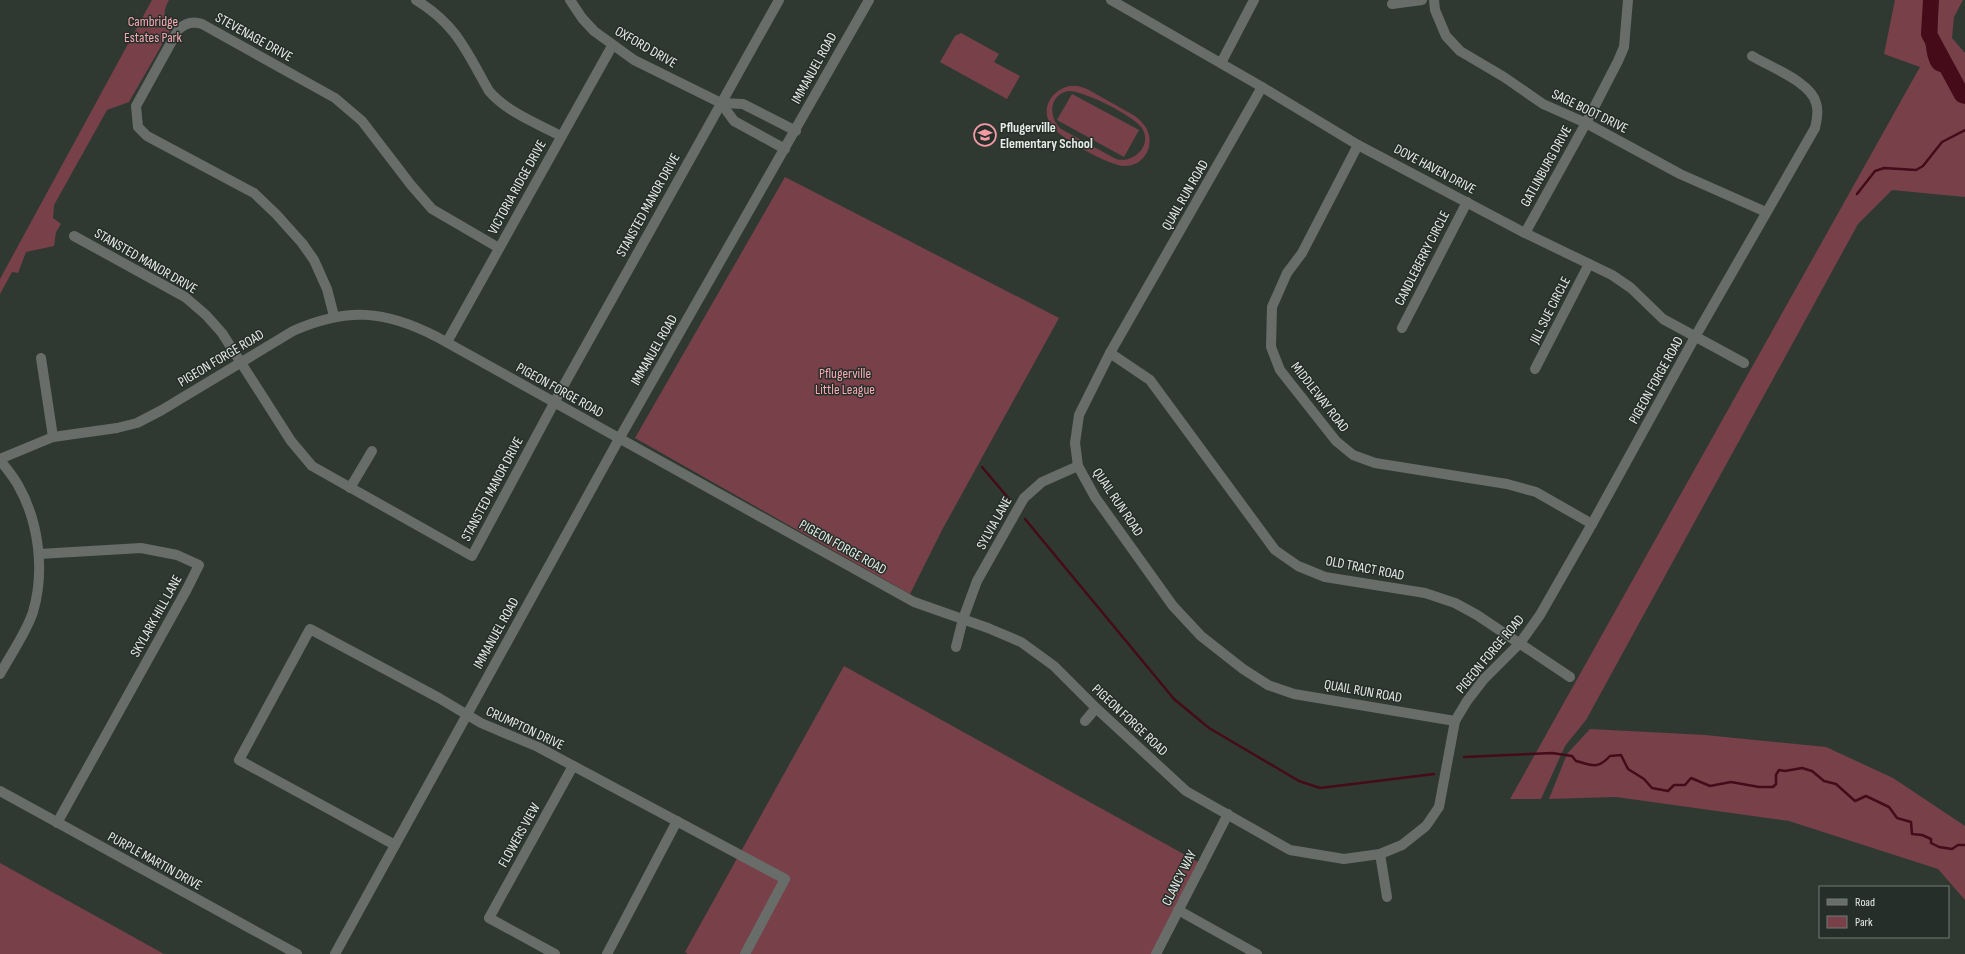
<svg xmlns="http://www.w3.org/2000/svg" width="1965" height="954" viewBox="0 0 1965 954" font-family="'Sofia Sans Condensed',sans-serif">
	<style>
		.green { fill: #784149; fill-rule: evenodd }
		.water { fill: #450b19 }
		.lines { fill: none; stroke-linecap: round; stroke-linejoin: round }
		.stream { stroke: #450b19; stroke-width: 2.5 }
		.river { stroke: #450b19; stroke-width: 16 }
		.minor { stroke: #686d6a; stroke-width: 10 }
		.labels { text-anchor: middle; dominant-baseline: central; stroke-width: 3; stroke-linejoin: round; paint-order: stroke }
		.park-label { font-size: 14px; fill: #f9aab3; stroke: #252e29 }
		.street-label { font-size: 14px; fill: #e5ebe7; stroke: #252e29 }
		.poi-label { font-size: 14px; font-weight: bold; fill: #e5ebe7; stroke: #252e29; text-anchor: start }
	</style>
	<rect width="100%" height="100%" fill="#2f3932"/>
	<!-- green -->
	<g class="green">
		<path d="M152 0H169C162 12 164 17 172 27L129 102 107 110 54 205 53 218 61 224 56 232 54 246 26 252 18 273 12 272 0 294V279Z"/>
		<polygon points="1895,0 1963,0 1954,17 1952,38 1965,53 1965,197 1892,190 1858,224 1586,720 1565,746 1541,799 1510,799 1920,67 1884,54"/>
		<polygon points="961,33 999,54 994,62 1020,76 1007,99 940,62 955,36"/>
		<path d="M1069 86H1078L1087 89 1135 116C1145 124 1152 133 1149 147 1146 158 1137 166 1125 166 1111 167 1058 137 1051 125 1040 108 1052 90 1069 86ZM1068 91C1083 90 1134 116 1142 128 1153 146 1133 164 1116 159L1061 129C1048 117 1049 95 1068 91Z"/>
		<polygon points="1072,94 1139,130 1124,157 1057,120"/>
		<polygon points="785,177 1059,318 942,530 910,594 635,438"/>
		<polygon points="844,666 1207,867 1152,954 688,954 685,952"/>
		<polygon points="1590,729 1705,735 1826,747 1893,778 1965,826 1965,900 1938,869 1789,821 1616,797 1549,799 1567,754"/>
		<polygon points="0,863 164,954 0,954"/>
	</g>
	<!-- water -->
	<path class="water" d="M1926 0H1938L1937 53 1965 86V101L1961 98 1948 75C1944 72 1937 72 1934 69 1922 58 1925 15 1926 0Z"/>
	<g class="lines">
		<!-- stream -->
		<g class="stream">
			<polyline points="1857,194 1875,171 1884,168 1916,170 1923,166 1942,142 1965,130"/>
			<polyline points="982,467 1010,500"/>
			<polyline points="1025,519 1174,699 1209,728 1299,781 1320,788 1434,774"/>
			<path d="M1464 757 1552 753 1572 756 1576 761C1592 765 1597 770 1610 756L1621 755 1628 769 1644 779 1652 788 1668 791 1674 785H1685L1691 778 1710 786 1731 782 1759 787H1773L1776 784V775L1779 770 1785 771 1802 768 1812 771 1824 781 1836 784 1855 801 1866 796 1889 807 1897 818 1911 822 1912 834 1922 835 1931 839V843L1939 847 1952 849 1958 845H1965"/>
		</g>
		<!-- river -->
		<polyline class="river" points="1931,0 1929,34 1962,95 1965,96"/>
		<!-- minor -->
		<g class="minor">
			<path d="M416 0C457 25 466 51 489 91 507 112 536 123 561 136"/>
			<polyline points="570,0 582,18 594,31 634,60 721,103 743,104 796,131"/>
			<polyline points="1111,0 1262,87 1358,145 1525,233 1612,275 1631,288 1663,319 1744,363"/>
			<polyline points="1434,0 1435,10 1446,36 1460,51 1504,77 1543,104 1586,123 1680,174 1766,212"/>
			<polyline points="1392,4 1422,0"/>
			<polyline points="1221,63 1254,0"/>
			<polyline points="1262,87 1110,353 1079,415 1075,443 1078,466 1095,497 1173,606 1201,636 1243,669 1268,685 1294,694 1455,721"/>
			<polyline points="721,103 734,121 785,149"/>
			<polyline points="1358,145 1302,253 1287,273 1272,307 1271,347 1280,370 1336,441 1353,455 1375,463 1507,484 1536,492 1592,524"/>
			<polyline points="1525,233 1586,123 1618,61 1624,47 1628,0"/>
			<polyline points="74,236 185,297 206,315 222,333 291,441 312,466 472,556 560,392 779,0"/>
			<path d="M334 316 327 289 314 260 302 243 276 214 254 193 147 136 138 127 136 106 178 30C185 23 193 21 202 24L335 98 362 121 411 185 432 209 499 248"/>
			<polyline points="1402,328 1467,202"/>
			<polyline points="447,342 612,46"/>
			<polyline points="1110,353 1150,380 1275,550 1298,566 1325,577 1425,593 1455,603 1477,615 1570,677"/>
			<polyline points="41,358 53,437"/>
			<polyline points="1535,369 1589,264"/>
			<path d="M0 459 53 437 117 428 137 423 162 410 293 331C347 307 385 310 437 337L914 602 988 628 1021 642 1054 666 1096 708 1186 791 1290 850 1344 859 1380 854 1402 845 1426 826 1439 807 1455 721 1467 701 1484 679 1520 643 1540 615 1592 524 1695 337 1815 128C1817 120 1819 111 1816 103 1811 82 1770 67 1752 56"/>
			<path d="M0 460C6 468 13 476 18 485 39 522 45 571 33 612 26 633 11 654 0 674"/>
			<polyline points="350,488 372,451"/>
			<polyline points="39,554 141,548 177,555 199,565 187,589 57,823"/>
			<polyline points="956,647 963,619 977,581 1024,498 1042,482 1078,466"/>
			<polyline points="1085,721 1096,708"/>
			<polyline points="0,791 297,954"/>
			<polyline points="395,845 239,760 310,629 439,698 481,723 538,747 785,879 745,954"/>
			<polyline points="1380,854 1387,897"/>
			<polyline points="1178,910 1257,954"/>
			<polyline points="335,954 619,439 869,0"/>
			<polyline points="555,954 489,918 573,766"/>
			<polyline points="607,954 677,821"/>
			<polyline points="1156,954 1228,814"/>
		</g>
	</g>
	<!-- icons -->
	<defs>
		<g id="school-ring" transform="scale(1.15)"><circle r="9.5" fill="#252e29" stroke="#f49aa5" stroke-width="1.5"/><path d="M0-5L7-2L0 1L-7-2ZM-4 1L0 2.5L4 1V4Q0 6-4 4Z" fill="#f49aa5"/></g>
	</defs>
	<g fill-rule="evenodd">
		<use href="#school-ring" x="985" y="135"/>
	</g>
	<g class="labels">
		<!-- park labels -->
		<g class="park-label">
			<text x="153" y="21">Cambridge<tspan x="153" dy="16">Estates Park</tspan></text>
			<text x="845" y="373">Pflugerville<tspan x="845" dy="16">Little League</tspan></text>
		</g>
		<!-- street labels -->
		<g class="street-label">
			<text transform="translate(254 37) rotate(29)">STEVENAGE DRIVE</text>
			<text transform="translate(646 47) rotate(30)">OXFORD DRIVE</text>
			<text transform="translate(814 68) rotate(-61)">IMMANUEL ROAD</text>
			<text transform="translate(1590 111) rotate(26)">SAGE BOOT DRIVE</text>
			<text transform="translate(1546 166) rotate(-61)">GATLINBURG DRIVE</text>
			<text transform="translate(1435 169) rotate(28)">DOVE HAVEN DRIVE</text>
			<text transform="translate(517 187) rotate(-61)">VICTORIA RIDGE DRIVE</text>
			<text transform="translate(1185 195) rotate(-60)">QUAIL RUN ROAD</text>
			<text transform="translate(648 205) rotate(-61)">STANSTED MANOR DRIVE</text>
			<text transform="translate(1422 258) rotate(-63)">CANDLEBERRY CIRCLE</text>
			<text transform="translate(146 261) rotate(30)">STANSTED MANOR DRIVE</text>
			<text transform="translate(1550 310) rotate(-63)">JILL SUE CIRCLE</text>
			<text transform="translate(654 350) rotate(-60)">IMMANUEL ROAD</text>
			<text transform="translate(221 358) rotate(-31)">PIGEON FORGE ROAD</text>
			<text transform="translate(1656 380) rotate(-61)">PIGEON FORGE ROAD</text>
			<text transform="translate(560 390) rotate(29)">PIGEON FORGE ROAD</text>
			<text transform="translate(1320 397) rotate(52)">MIDDLEWAY ROAD</text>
			<text transform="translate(492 489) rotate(-62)">STANSTED MANOR DRIVE</text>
			<text transform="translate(1118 502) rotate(56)">QUAIL RUN ROAD</text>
			<text transform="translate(994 523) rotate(-61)">SYLVIA LANE</text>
			<text transform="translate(843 547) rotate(29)">PIGEON FORGE ROAD</text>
			<text transform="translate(1365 568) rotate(11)">OLD TRACT ROAD</text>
			<text transform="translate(156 616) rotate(-61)">SKYLARK HILL LANE</text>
			<text transform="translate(496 633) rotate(-61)">IMMANUEL ROAD</text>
			<text transform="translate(1490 654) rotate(-50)">PIGEON FORGE ROAD</text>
			<text transform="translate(1363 691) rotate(10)">QUAIL RUN ROAD</text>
			<text transform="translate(1130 720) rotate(43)">PIGEON FORGE ROAD</text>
			<text transform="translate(525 728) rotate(25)">CRUMPTON DRIVE</text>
			<text transform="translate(519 835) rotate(-61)">FLOWERS VIEW</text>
			<text transform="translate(155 861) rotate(29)">PURPLE MARTIN DRIVE</text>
			<text transform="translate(1179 878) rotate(-63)">CLANCY WAY</text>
		</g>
		<!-- poi labels -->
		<g class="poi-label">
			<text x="1000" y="127">Pflugerville<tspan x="1000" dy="16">Elementary School</tspan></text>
		</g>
	</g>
	<!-- legend -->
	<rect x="1819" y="886" width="130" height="52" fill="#252e29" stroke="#727a75"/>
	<rect x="1827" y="899" width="20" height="6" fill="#686d6a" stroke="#727a75"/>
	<text x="1855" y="906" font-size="12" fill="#e5ebe7">Road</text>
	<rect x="1827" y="916" width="20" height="12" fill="#784149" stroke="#727a75"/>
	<text x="1855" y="926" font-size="12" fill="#e5ebe7">Park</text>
</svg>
